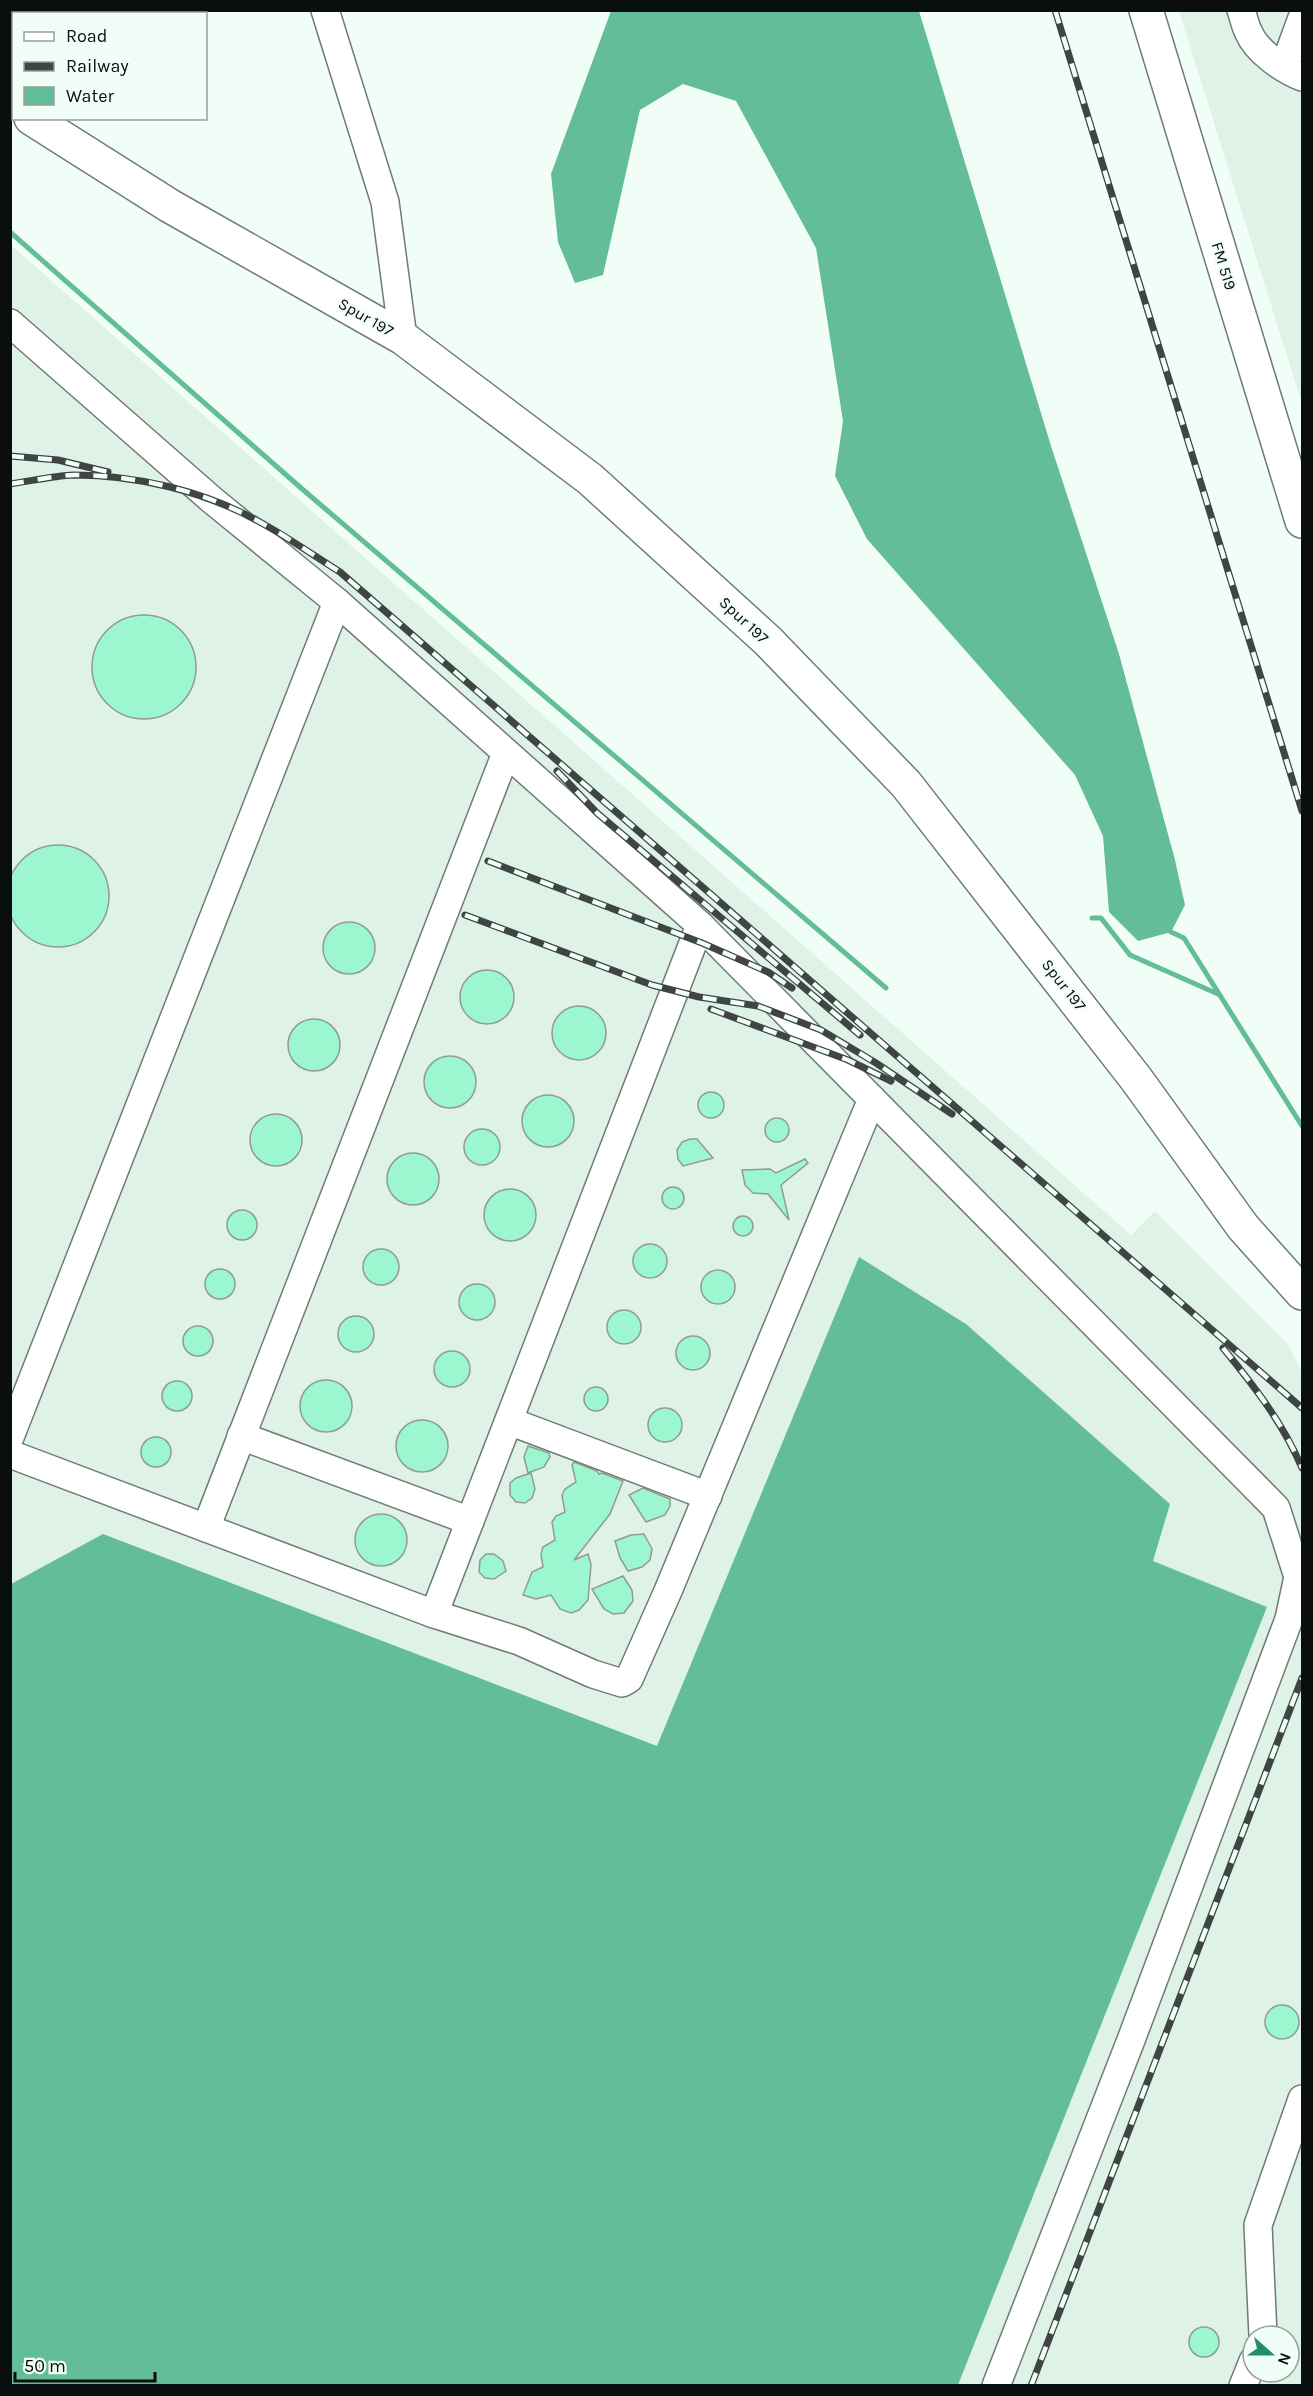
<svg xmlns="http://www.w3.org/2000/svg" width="1313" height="2396" viewBox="0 0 1313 2396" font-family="Karla,sans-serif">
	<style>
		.built { fill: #def2e8; fill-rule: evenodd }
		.water { fill: #62bd98 }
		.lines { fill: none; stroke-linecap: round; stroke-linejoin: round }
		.stream { stroke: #62bd98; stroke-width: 5 }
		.building { fill: #9cf7d0; stroke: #909b96; stroke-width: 1.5 }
		.minor-casing { stroke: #707b76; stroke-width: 30 }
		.major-casing { stroke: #707b76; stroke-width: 36 }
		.minor { stroke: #fff; stroke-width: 27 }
		.major { stroke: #fff; stroke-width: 33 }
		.rail-casing { stroke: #3f4542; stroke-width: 7 }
		.rail { stroke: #f1fef8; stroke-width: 4.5; stroke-dasharray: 14; stroke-linecap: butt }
		.labels { text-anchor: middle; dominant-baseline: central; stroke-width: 5; stroke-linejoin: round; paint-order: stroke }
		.street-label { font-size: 16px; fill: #0a0e0c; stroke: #f1fef8 }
	</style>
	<rect width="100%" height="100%" fill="#f1fef8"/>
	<!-- built -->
	<g class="built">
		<polygon points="1179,11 1302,11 1302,404"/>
		<path d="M11 245 1131 1235 1155 1211 1287 1343 1302 1372V2385H958L1267 1607 1153 1561 966 1324 859 1257 657 1746 103 1534 11 1584ZM1253 2336H1289V2372H1253Z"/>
	</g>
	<!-- water -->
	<g class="water">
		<polygon points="611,11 919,11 1051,446 1119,654 1175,860 1185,905 1171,932 1138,941 1109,912 1103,836 1075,775 867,539 835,476 843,421 816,248 736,101 683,84 640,110 603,275 575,283 558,242 551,174"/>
		<polygon points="859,1257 966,1324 1170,1504 1153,1561 1267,1607 958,2385 11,2385 11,1584 103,1534 657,1746"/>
	</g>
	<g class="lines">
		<!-- stream -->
		<g class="stream">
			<polyline points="10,232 301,488 886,988"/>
			<polyline points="1092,918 1101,918 1130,955 1218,994"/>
			<polyline points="1171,932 1184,938 1302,1126"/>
		</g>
	</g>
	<!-- building -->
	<g class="building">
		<circle cx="144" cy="667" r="52"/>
		<circle cx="58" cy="896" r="51"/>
		<circle cx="349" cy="948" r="26"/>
		<circle cx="487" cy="997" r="27"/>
		<circle cx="579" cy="1033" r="27"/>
		<circle cx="314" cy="1045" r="26"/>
		<circle cx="450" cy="1082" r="26"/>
		<circle cx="711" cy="1105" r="13"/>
		<circle cx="548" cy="1121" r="26"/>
		<circle cx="276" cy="1140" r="26"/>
		<circle cx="777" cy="1130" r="12"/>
		<circle cx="482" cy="1147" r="18"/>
		<polygon points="690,1139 697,1139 713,1158 683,1166 678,1159 677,1150 682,1142"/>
		<circle cx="413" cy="1179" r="26"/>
		<polygon points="805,1159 808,1163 781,1185 789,1220 768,1194 753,1193 745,1185 742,1170 770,1169 776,1173"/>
		<circle cx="673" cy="1198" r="11"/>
		<circle cx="510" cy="1215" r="26"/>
		<circle cx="242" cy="1225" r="15"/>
		<circle cx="743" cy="1226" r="10"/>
		<circle cx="650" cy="1261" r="17"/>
		<circle cx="381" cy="1267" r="18"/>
		<circle cx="220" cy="1284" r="15"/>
		<circle cx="718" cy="1287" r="17"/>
		<circle cx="477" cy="1302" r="18"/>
		<circle cx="624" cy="1327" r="17"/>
		<circle cx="356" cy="1334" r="18"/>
		<circle cx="198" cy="1341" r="15"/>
		<circle cx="693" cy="1353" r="17"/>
		<circle cx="452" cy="1369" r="18"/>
		<circle cx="326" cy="1406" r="26"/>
		<circle cx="177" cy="1396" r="15"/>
		<circle cx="596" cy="1399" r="12"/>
		<circle cx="665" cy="1425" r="17"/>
		<circle cx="422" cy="1446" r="26"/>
		<circle cx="156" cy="1452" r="15"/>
		<polygon points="528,1446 549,1453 550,1457 544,1467 528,1473 524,1457"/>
		<polygon points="574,1462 597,1471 599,1474 602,1473 623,1481 610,1514 574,1560 588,1554 591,1564 588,1600 579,1610 571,1613 560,1609 551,1595 536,1599 523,1595 532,1572 543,1567 541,1554 543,1547 555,1540 552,1522 556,1516 565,1512 562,1495 565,1489 576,1482 572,1465"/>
		<polygon points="531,1473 535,1489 532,1498 525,1503 516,1502 510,1495 510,1483 516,1478"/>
		<polygon points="643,1488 670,1499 670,1506 665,1515 646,1522 629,1495"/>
		<circle cx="381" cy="1540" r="26"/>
		<polygon points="644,1534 652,1549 650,1560 642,1567 628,1571 620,1558 615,1541 631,1535"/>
		<polygon points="486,1554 494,1554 503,1561 506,1571 494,1579 485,1578 479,1572 480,1560"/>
		<polygon points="623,1576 632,1590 633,1601 624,1613 613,1614 604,1609 592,1589"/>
		<circle cx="1282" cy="2022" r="17"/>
		<circle cx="1204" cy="2342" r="15"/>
	</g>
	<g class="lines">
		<!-- minor casing -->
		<g class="minor-casing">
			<g id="minor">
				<polyline points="325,10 385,202 403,338"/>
				<path d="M1241 10C1244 18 1245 26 1249 33 1257 52 1284 70 1302 77"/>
				<polyline points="1284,67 1302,18"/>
				<polyline points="10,323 212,500 337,602 700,925 1276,1508 1298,1577 1289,1619 1131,2040 996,2386"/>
				<polyline points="509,1421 708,1496"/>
				<polyline points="241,1436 470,1521"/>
				<polyline points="10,1437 337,602"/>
				<polyline points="10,1454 434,1614 700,925"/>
				<polyline points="206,1528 506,753"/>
				<polyline points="434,1614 519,1641 593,1674 622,1683 629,1679 668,1591 872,1099"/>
				<polyline points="1263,2336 1258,2225 1302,2099"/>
				<polyline points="1243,2386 1253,2361"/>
			</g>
		</g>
		<!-- major casing -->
		<g class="major-casing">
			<g id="major">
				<polyline points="1146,10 1302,521"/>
				<polyline points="31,118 170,206 403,338 590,479 768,641 906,784 1137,1080 1243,1227 1302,1293"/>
			</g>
		</g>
		<!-- minor -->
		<use href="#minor" class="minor"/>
		<!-- major -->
		<use href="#major" class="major"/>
		<!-- rail casing -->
		<g class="rail-casing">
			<g id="rail">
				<polyline points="1055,10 1302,811"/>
				<polyline points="10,456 58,460 108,472"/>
				<path d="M10 484C31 481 53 476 74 475 136 475 204 491 258 521 286 536 313 555 340 572L1302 1408"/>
				<polyline points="557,771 597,813 860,1035"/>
				<polyline points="488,861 702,943 768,972 792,988"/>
				<polyline points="465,915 652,985 699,997 758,1006 821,1030 876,1063 952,1114"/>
				<polyline points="711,1009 848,1060 891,1081"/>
				<path d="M1223 1348C1254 1386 1283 1423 1302 1468"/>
				<polyline points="1031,2386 1302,1678"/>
			</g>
		</g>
		<!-- rail -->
		<use href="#rail" class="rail"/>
	</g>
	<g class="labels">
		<!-- street labels -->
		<g class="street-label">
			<text transform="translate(1224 266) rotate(73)">FM 519</text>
			<text transform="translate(366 317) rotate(30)">Spur 197</text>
			<text transform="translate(744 620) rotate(43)">Spur 197</text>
			<text transform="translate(1064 985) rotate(52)">Spur 197</text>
		</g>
	</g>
	<!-- border -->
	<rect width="1313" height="2396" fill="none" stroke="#0a0e0c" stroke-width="24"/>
	<!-- legend -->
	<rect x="12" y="12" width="195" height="108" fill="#f1fef8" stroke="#959e9a" stroke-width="1.5"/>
	<rect x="24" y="32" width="30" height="9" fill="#ffffff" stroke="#959e9a" stroke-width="1.5"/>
	<text x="66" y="42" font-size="18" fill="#0a0e0c">Road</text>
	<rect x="24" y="62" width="30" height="9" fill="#3f4542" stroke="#959e9a" stroke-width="1.5"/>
	<text x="66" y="72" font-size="18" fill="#0a0e0c">Railway</text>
	<rect x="24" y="87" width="30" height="18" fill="#62bd98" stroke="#959e9a" stroke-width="1.5"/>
	<text x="66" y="102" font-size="18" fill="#0a0e0c">Water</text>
	<!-- north arrow -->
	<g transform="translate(1271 2354) rotate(111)"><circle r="28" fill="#f1fef8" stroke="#959e9a" stroke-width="1.5"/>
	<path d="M0-4.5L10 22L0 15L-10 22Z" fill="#248c68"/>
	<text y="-9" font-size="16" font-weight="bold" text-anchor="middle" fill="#0a0e0c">N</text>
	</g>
	<!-- scale -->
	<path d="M15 2372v9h140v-9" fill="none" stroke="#0a0e0c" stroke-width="3"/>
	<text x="24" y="2372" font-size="18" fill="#0a0e0c" stroke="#f1fef8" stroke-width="4.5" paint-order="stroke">50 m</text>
</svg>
